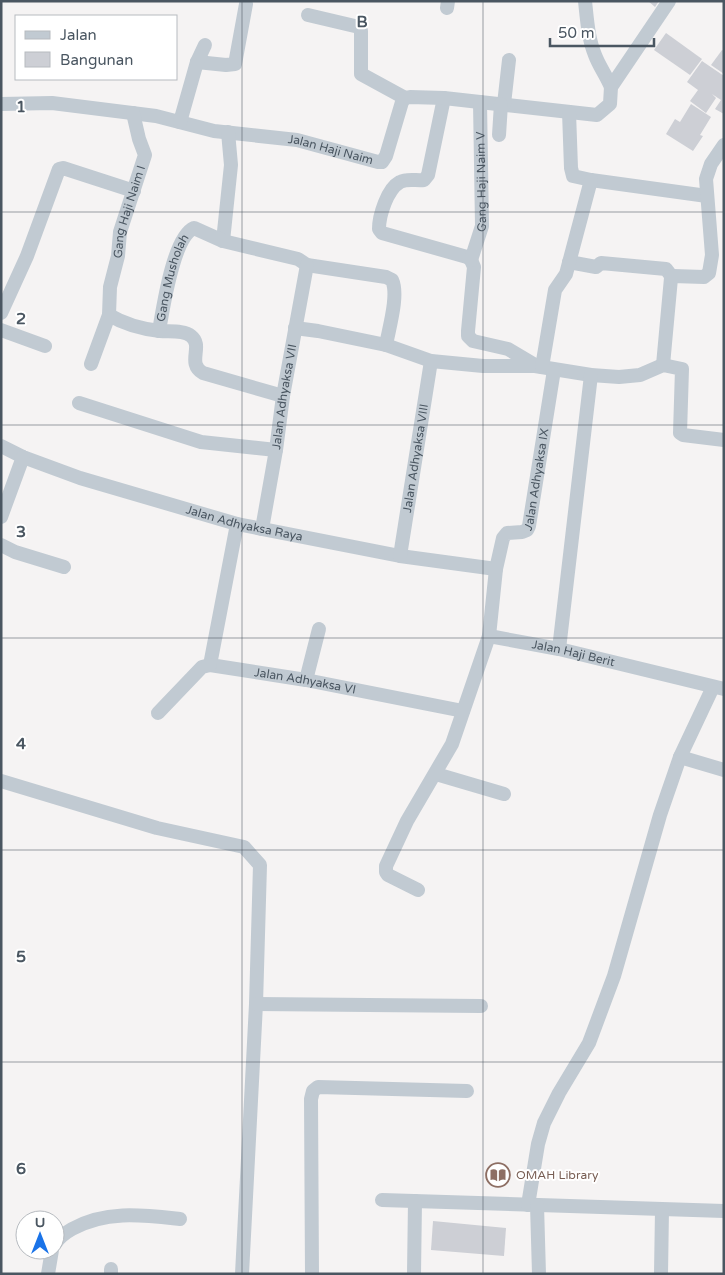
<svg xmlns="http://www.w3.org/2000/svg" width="725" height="1275" viewBox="0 0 725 1275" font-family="'Varela Round',sans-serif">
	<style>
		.building { fill: #cdcfd5 }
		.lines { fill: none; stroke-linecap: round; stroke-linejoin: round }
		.street { stroke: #c1cad2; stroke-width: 14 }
		.grid { fill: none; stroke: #4a5661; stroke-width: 1; stroke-opacity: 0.55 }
		.labels { text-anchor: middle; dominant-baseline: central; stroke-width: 4; stroke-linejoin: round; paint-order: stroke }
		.street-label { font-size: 12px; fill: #4a5661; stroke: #fff }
		.education-label { font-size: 12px; fill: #785e54; stroke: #fff; text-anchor: start }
		.grid-label { font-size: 16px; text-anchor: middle; font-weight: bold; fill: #4a5661; stroke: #fff; stroke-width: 4; stroke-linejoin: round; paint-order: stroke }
	</style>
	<rect width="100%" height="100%" fill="#f5f3f3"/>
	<!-- building -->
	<g class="building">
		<polygon points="648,1 659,1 655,7"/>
		<polygon points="666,33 702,59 690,75 654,50"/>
		<polygon points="722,50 724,51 724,74 711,65"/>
		<polygon points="702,61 724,76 724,114 715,109 721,100 712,94 716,98 706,113 690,101 698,90 687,82"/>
		<polygon points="691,104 711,117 700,135 703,136 693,151 666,134 675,119 680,122"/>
		<polygon points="433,1221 506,1228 504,1256 431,1250"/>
	</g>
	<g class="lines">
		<!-- street -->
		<g class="street">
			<path d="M585 1C587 19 588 38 595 55 599 66 606 75 611 87"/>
			<polyline points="447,8 448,1"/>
			<polyline points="308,15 359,27 361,31 361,74 405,98"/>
			<polyline points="197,62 226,65 235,64 246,4"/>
			<path d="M444 98 428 175 424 180C417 181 407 178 400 182 387 189 379 216 379 229L382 233 467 257 471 260 474 267 468 331V336L473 341 508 349 535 365"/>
			<path id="s1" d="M1 104 52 103 156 116 214 131 297 140 378 162H382L386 156 402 102 405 98 410 97 444 98 597 115 610 104 611 87 669 1"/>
			<polyline points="504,104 509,60"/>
			<polyline points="569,112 571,168 573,176 591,180 707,196"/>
			<polyline points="180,122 197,62 205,45"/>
			<polyline points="499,135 501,104"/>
			<polyline points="223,241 231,165 228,132"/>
			<path id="s2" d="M471 260 482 226 480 102"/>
			<polyline points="569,262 596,267 601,263 666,269 672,277"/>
			<polyline points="1,313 27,256 59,169 63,168 134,191"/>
			<path d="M109 315C124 324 142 329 160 331 169 332 184 330 191 336 204 346 186 363 203 373L283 396"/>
			<polyline points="295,328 318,331 386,345 431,361 483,366 535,366 591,375 619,377 640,375 663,365 682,369 680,433 683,435 724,440"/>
			<polyline points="1,330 45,346"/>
			<path id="s3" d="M159 331C163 309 173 237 194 228L223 241 298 259 307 265 386 277 392 280C399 295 389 328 386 345"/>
			<path id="s4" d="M91 364 109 315 110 287 118 256 120 232 145 155 139 139 133 113"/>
			<polyline points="663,365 671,278 673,276 704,277 709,273 712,255 706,179 711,164 724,145"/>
			<polyline points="542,367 555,290 566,274 591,180"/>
			<polyline points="79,403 201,442 276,450"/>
			<path id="s5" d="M1 446 23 457 80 478 237 524 400 556 496 569"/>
			<polyline points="1,517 23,457"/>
			<path id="s6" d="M237 524 210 665 306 680 463 711"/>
			<path id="s7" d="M262 529 276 450 283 396 307 265"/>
			<polyline points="1,545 15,552 64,567"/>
			<path id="s8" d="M400 556 431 361"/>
			<path id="s9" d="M489 636 559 649 724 689"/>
			<polyline points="559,649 591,375"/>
			<polyline points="306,680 319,629"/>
			<polyline points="158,713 202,667 210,665"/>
			<polyline points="680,757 724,770"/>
			<polyline points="436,774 504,794"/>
			<polyline points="1,781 157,828 244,847 260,865 256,1004 242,1274"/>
			<path id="s10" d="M418 890 388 875 386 872V866L407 821 452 744 489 636 496 569 503 538 507 533 522 532 527 530 529 526 554 370"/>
			<polyline points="256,1004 481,1006"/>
			<polyline points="382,1200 724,1211"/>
			<polyline points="528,1205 538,1144 544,1123 559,1093 589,1043 614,976 660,815 680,757 713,687"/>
			<polyline points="537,1205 539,1274"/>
			<path d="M55 1244C59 1237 65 1233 72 1229 106 1210 143 1215 180 1219"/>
			<polyline points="48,1274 52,1250"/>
			<polyline points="111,1274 111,1269"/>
			<polyline points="312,1274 311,1099 313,1091 318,1087 467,1091"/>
			<polyline points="414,1274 415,1201"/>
			<polyline points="661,1274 662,1210"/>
		</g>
	</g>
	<!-- grid -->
	<path class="grid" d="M242 1V1274M483 1V1274M1 212H724M1 425H724M1 638H724M1 850H724M1 1062H724"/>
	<!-- icons -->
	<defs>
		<g id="library-ring" transform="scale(1.25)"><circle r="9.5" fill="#fff" stroke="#8d6e63" stroke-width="1.5"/><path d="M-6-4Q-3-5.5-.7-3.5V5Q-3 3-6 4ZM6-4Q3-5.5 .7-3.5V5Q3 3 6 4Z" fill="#8d6e63"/></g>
	</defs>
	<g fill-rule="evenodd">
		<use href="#library-ring" x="498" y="1175"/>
	</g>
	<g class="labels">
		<!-- street labels -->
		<g class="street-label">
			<text stroke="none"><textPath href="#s1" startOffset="334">Jalan Haji Naim</textPath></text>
			<text stroke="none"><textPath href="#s2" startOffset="80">Gang Haji Naim V</textPath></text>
			<text stroke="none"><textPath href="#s4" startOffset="158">Gang Haji Naim I</textPath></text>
			<text stroke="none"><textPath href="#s3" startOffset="55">Gang Musholah</textPath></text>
			<text stroke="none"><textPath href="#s7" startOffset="134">Jalan Adhyaksa VII</textPath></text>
			<text stroke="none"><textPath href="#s8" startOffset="99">Jalan Adhyaksa VIII</textPath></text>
			<text stroke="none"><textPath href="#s10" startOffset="474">Jalan Adhyaksa IX</textPath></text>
			<text stroke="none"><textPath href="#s5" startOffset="256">Jalan Adhyaksa Raya</textPath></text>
			<text stroke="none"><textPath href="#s9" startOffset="86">Jalan Haji Berit</textPath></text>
			<text stroke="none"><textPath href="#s6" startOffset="240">Jalan Adhyaksa VI</textPath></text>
		</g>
		<!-- education labels -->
		<g class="education-label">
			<text x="516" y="1175">OMAH Library</text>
		</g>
	</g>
	<g class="grid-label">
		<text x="362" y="27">B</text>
		<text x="21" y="112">1</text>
		<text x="21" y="324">2</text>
		<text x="21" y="537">3</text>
		<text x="21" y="749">4</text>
		<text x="21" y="962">5</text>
		<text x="21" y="1174">6</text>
	</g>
	<!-- border -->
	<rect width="725" height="1275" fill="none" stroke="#4a5661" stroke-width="5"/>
	<!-- legend -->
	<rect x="15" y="15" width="162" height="65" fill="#ffffff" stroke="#b7bbc0"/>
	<rect x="25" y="31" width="25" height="8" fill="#c1cad2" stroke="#b7bbc0"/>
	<text x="60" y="40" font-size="15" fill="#4a5661">Jalan</text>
	<rect x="25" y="52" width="25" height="15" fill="#cdcfd5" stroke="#b7bbc0"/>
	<text x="60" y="65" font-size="15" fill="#4a5661">Bangunan</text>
	<!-- north arrow -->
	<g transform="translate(40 1235)"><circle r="24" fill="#ffffff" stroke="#b7bbc0"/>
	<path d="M0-4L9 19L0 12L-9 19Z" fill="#1a73e8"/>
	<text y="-8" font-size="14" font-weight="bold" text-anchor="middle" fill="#4a5661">U</text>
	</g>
	<!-- scale -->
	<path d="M550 38v8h104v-8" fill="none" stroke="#4a5661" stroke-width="2.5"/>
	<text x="558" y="38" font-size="15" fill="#4a5661" stroke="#ffffff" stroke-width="4" paint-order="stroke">50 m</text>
</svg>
